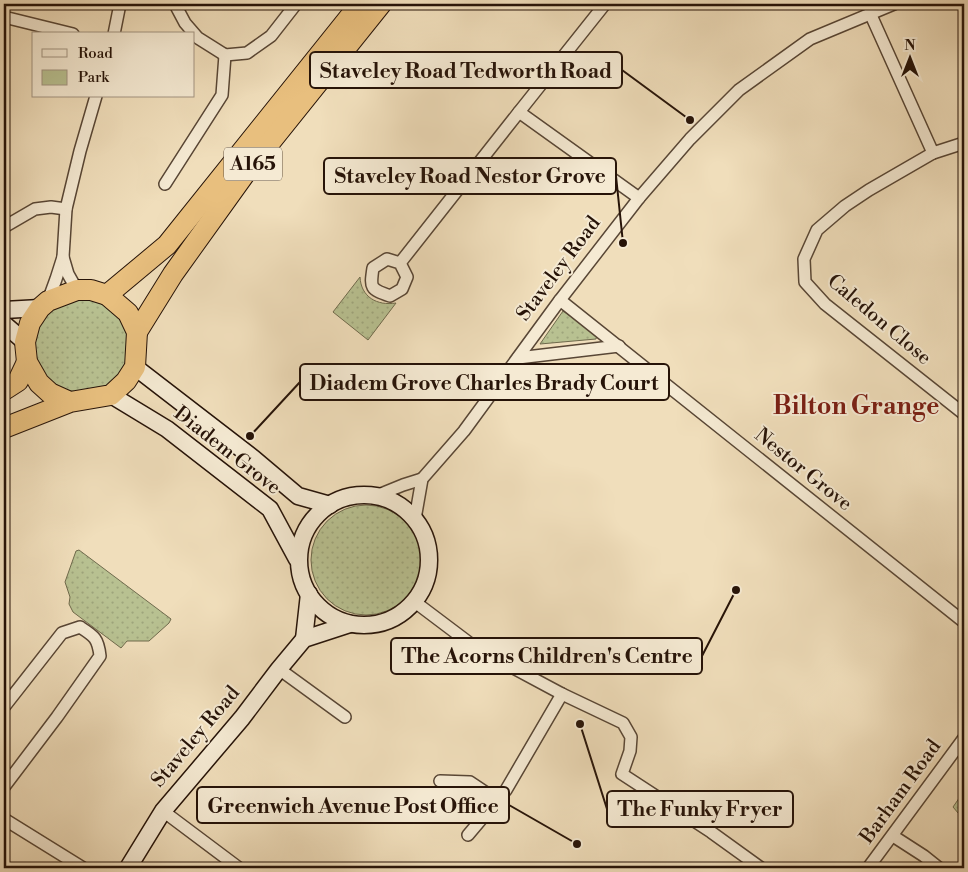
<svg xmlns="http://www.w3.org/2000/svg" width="968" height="872" viewBox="0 0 968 872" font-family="'Libre Bodoni',serif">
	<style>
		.green { fill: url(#green-dots); stroke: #6f6a4c }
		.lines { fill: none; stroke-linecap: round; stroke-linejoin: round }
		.street-casing { stroke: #584635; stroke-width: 14 }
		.secondary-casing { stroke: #261308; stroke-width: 19 }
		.highway-casing { stroke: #261308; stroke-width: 22 }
		.street { stroke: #f5ead3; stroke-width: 11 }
		.secondary { stroke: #f5ead3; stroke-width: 16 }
		.highway { stroke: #e8bf7e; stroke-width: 20 }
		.labels { text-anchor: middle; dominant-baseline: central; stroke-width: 4; stroke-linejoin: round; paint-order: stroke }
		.shield { fill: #f5ead3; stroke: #645445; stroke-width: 1 }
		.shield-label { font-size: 19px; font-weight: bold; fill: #261308 }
		.street-label { font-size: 20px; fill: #261308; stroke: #f5ead3 }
		.district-label { font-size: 25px; font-weight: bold; fill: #7a1f14; stroke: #f5ead3 }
		.leader { fill: none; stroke: #261308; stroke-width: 2 }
		.callout-dot { fill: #261308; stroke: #f5ead3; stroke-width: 2 }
		.callout { fill: #f5ead3; stroke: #261308; stroke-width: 2 }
		.callout-label { font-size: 21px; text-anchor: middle; font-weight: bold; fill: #261308 }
	</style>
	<defs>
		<pattern id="green-dots" width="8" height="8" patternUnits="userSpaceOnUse" patternTransform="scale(1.25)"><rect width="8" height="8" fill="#b8c191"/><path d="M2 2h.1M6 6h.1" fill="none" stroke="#9ea57c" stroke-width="1.8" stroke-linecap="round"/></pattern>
	</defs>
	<rect width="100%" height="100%" fill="#f0debb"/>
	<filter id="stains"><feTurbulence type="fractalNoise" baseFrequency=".004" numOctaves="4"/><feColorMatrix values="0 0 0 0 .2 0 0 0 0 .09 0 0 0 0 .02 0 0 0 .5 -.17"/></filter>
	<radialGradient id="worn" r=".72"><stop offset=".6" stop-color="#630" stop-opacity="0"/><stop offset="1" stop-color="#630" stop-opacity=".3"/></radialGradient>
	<!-- green -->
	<g class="green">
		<path d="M360 277C361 297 377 306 396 303L368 340 333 312Z"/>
		<path d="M83 297C94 301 107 304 116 312 118 314 120 319 122 322 136 345 127 365 113 385L84 393 66 390 50 381 41 368 35 355V341L37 327 51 308Z"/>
		<polygon points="563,311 597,335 596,339 540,344"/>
		<circle cx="366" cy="560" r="55"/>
		<polygon points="79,550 171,619 169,623 149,641 127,641 121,648 73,612 69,604 70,597 65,582 76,551"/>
		<polygon points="964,791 964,820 953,807"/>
	</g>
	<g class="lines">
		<!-- street casing -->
		<g class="street-casing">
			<g id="street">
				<polyline points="177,4 177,8 185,23 198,38 225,55 247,53 271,36 296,4"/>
				<polyline points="870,13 933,153"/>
				<polyline points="4,17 73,34"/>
				<polyline points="114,34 120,4"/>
				<polyline points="519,112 605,4"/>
				<polyline points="964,143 933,153 869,190 845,206 817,230 804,259 805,282 825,304 964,414"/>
				<polyline points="165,184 222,95 225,55"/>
				<polyline points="4,227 35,209 51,207 66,209"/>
				<polyline points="63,257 68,274 77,290"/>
				<path d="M400 263 387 259 373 268C370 288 370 289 390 296L402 289 407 277 400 263 519 112 639 198"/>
				<polyline points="560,300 964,622"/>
				<polyline points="48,301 56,279 63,257 66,209 80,151 96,96"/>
				<polyline points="518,358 619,346"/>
				<polyline points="376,496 403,485 422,479"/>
				<polyline points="415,519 422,479 464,431 560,300 639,198 690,139 739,90 810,39 894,4"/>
				<polyline points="415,602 476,648 562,694 623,723 631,737 630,751 622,774 711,832 761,868"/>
				<polyline points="279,669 345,717"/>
				<path d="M4 707 62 633 80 627C94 636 98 638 100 656L57 717 4 787"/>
				<polyline points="440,781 470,782 497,800"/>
				<polyline points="163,811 239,868"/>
				<polyline points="4,819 83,868"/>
				<polyline points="468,835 506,790 562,694"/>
				<polyline points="893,836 924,856 939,868"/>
				<polyline points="868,868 964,738"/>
			</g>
		</g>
		<!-- secondary casing -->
		<g class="secondary-casing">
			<g id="secondary">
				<polyline points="4,310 40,308"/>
				<polyline points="4,324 25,342"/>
				<polyline points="135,367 253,458 298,496 330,505"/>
				<polyline points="111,395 167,429 270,509 297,559"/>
				<circle cx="364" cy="560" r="65"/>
				<polyline points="304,639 309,594"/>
				<polyline points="128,868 163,811 242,718 279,669 304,639 350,624"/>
			</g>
		</g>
		<!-- highway casing -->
		<g class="highway-casing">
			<g id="highway">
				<polyline points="107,295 167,245 360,4"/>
				<polyline points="137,332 173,274 244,175 381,4"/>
				<polyline points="4,390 18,381 27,362"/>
				<polyline points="4,428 70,402 111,395 126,381 135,367 137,332 128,313 107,295 91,290 77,290 48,301 40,308 30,323 25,342 27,362 39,383 50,393 70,402"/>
			</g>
		</g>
		<!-- street -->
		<use href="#street" class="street"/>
		<!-- secondary -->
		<use href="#secondary" class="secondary"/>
		<!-- highway -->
		<use href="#highway" class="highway"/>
	</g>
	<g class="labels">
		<!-- shield labels -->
		<rect class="shield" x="224" y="147.5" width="58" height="33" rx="4"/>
		<g class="shield-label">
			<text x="253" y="164">A165</text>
		</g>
		<!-- street labels -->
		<g class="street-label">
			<text transform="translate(559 269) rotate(-53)">Staveley Road</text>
			<text transform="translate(879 320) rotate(40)">Caledon Close</text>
			<text transform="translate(227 451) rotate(38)">Diadem Grove</text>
			<text transform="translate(803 470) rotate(39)">Nestor Grove</text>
			<text transform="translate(196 737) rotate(-50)">Staveley Road</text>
			<text transform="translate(901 792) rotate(-54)">Barham Road</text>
		</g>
		<!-- district labels -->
		<g class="district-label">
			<text x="856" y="406">Bilton Grange</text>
		</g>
	</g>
	<!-- callouts -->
	<path class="leader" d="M690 120L622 70M623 243L616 176M250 436L300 382M736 590L702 656M577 844L509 805M580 724L607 809"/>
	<g class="callout-dot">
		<circle cx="690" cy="120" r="5"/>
		<circle cx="623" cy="243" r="5"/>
		<circle cx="250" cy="436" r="5"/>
		<circle cx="736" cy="590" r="5"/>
		<circle cx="577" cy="844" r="5"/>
		<circle cx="580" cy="724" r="5"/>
	</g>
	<g class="callout">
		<rect x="310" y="52" width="312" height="36" rx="5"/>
		<rect x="324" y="158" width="292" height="36" rx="5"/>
		<rect x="300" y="364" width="369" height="36" rx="5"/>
		<rect x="391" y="638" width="311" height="36" rx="5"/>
		<rect x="197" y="787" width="312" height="36" rx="5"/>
		<rect x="607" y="791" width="186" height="36" rx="5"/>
	</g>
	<g class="callout-label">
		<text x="466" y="78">Staveley Road Tedworth Road</text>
		<text x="470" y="183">Staveley Road Nestor Grove</text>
		<text x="484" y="390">Diadem Grove Charles Brady Court</text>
		<text x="547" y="663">The Acorns Children's Centre</text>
		<text x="353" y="813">Greenwich Avenue Post Office</text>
		<text x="700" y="816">The Funky Fryer</text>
	</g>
	<!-- margin -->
	<rect width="968" height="872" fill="none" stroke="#f0debb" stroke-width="20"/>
	<rect x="5" y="5" width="958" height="862" fill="none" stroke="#261308" stroke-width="2.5"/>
	<rect x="10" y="10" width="948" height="852" fill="none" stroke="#261308"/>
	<!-- legend -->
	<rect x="32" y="32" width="162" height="65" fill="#f5ead3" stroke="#a29482"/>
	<rect x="42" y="49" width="25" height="8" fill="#f5ead3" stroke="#a29482"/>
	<text x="78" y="58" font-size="15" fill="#261308">Road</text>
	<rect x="42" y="70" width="25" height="15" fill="#b8c191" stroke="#a29482"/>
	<text x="78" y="82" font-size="15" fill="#261308">Park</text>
	<!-- north arrow -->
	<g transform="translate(910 58)" stroke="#f5ead3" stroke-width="4" paint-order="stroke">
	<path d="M0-4L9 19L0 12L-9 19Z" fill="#261308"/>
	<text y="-8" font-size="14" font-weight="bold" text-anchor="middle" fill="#261308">N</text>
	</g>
	<rect width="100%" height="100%" filter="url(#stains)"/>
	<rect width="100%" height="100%" fill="url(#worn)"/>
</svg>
